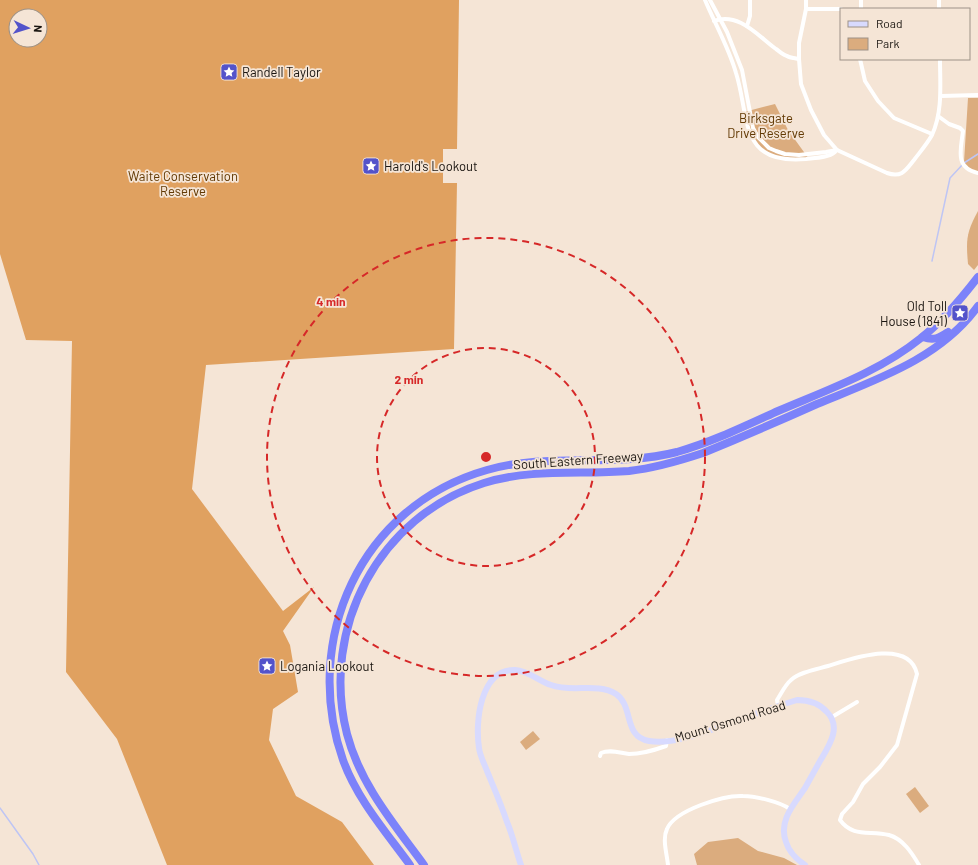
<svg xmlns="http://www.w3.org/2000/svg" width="978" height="865" viewBox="0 0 978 865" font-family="Barlow,sans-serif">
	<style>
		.green { fill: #dbac7e }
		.forest { fill: #e0a160; fill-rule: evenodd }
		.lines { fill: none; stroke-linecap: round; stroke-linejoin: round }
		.stream { stroke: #bec5f4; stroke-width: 1.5 }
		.street { stroke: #fff; stroke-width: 4 }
		.secondary { stroke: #d8dafe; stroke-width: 6 }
		.highway { stroke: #7c82fa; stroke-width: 8 }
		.ring { fill: none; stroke: #d62828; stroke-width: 2; stroke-dasharray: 7 5 }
		.labels { text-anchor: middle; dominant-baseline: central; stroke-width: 3.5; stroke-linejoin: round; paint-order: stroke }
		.poi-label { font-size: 13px; fill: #1a1510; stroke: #f5e5d6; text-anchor: start }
		.park-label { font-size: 13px; fill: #623903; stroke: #f5e5d6 }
		.street-label { font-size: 13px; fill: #1a1510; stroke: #f5e5d6 }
		.centre { fill: #d62828; stroke: #f5e5d6; stroke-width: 2 }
		.ring-label { font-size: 12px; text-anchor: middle; font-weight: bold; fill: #d62828; stroke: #f5e5d6; stroke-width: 3.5; stroke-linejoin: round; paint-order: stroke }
	</style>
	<rect width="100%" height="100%" fill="#f5e5d6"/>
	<!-- green -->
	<g class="green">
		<polygon points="968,98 978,98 978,173 973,172 964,162"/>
		<polygon points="775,104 788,130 809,159 787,160 767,153 755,142 744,112"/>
		<path d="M978 211V265L974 270 968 264C966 240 966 233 978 211Z"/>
		<polygon points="533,731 540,739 526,750 520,742"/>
		<polygon points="915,787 929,806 920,813 906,794"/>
		<polygon points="738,838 758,851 784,858 797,865 697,865 694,854 708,842"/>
	</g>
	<!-- forest -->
	<path class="forest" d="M0 0H459L457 149H443V183H457L454 349 206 365 192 489 283 611 314 587 283 631 290 645 298 692 273 709 269 740 296 796 342 822 374 865H167L117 739 66 672 72 341 26 340 0 254ZM16 16H40V40H16Z"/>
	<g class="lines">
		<!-- stream -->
		<g class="stream">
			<polyline points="932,261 950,178 964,163 978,154"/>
			<polyline points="0,808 33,854 39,865"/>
		</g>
		<!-- street -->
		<g class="street">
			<path d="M705 0C715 24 729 48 736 73 750 117 738 165 806 159 815 158 828 158 835 152"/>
			<path d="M710 0 727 32 742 70 753 128 758 137 769 148 776 151 785 154 799 155 826 152 837 150 887 173C902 178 906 170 914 160 920 152 927 144 932 135 943 111 940 84 940 59"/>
			<polyline points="806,0 806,9 799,43 799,59 801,84 811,110 824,135 837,150"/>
			<polyline points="939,0 939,9"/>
			<polyline points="806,9 841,9"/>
			<polyline points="861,9 861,0"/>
			<path d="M714 21C739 12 758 36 776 49 779 51 783 55 787 56 790 58 795 58 799 59"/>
			<polyline points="747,26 750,16 750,0"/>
			<polyline points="860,59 865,81 878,101 894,118 932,134"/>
			<polyline points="941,96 978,95"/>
			<path d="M938 116 949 124 960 128 963 131C961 149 954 168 978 173"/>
			<path d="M778 706 777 700C781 694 785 685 791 680 799 672 818 669 828 666 851 659 909 638 917 674L897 745 880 767 863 784 853 802 842 814 840 820C853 838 870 830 889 835 903 839 912 853 919 865"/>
			<polyline points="832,717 857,702"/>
			<path d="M600 756 601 753C610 749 620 753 629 754 642 754 655 750 666 746L667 740"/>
			<path d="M668 865C667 854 662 839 667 829 675 810 724 795 743 796 756 796 780 802 790 809"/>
		</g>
		<!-- secondary -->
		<path class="secondary" d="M521 865C516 851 513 836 507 822 501 804 494 788 487 771 484 763 480 756 479 748 475 722 480 669 515 670 529 671 539 681 551 685 572 693 597 682 616 694 634 706 623 737 649 741 674 745 705 732 728 724 751 715 774 707 797 700 809 700 819 703 827 712 842 727 829 746 820 761 815 770 810 779 805 788 794 804 778 821 786 842 789 852 796 859 805 865"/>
		<!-- highway -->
		<g class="highway">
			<path d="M923 337C934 341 939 338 948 332"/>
			<path d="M410 865C386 832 357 799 343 760 301 640 360 506 487 470 549 452 614 468 677 452 712 442 745 426 778 411 827 390 879 372 921 338 943 321 961 299 978 277"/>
			<path d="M424 865C394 824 360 784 347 734 320 628 379 516 484 483 532 468 581 475 629 471 655 468 679 461 703 453 742 437 779 421 817 404 875 380 940 359 978 306"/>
		</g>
	</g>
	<!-- distance rings -->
	<g class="ring">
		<circle cx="486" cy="457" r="109"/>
		<circle cx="486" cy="457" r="219"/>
	</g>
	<!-- icons -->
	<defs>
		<g id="sight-square" transform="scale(0.9)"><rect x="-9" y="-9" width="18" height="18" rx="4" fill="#5353ca" stroke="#f5e5d6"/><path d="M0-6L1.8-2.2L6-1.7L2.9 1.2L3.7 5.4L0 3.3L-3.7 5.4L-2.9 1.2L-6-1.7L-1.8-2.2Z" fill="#fff"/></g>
	</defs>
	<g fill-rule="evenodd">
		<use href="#sight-square" x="229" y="72"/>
		<use href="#sight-square" x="371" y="166"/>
		<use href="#sight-square" x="960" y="313"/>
		<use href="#sight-square" x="267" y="666"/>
	</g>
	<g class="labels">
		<!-- poi labels -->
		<g class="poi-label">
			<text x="242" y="72">Randell Taylor</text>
			<text x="384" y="166">Harold's Lookout</text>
			<text x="947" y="306" text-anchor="end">Old Toll<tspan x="947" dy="15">House (1841)</tspan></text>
			<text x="280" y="666">Logania Lookout</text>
		</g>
		<!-- park labels -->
		<g class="park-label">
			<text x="766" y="118">Birksgate<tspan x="766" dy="15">Drive Reserve</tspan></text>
			<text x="183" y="176">Waite Conservation<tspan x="183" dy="15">Reserve</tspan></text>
		</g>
		<!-- street labels -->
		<g class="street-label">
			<text transform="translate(578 460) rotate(-4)">South Eastern Freeway</text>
			<text transform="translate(730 721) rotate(-17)">Mount Osmond Road</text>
		</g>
	</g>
	<circle cx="486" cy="457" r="6" class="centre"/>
	<g class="ring-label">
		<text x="331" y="306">4 min</text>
		<text x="409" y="384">2 min</text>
	</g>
	<!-- legend -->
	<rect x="840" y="8" width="130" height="52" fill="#f5e5d6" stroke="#9d9287"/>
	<rect x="848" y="21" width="20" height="6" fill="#d8dafe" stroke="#9d9287"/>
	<text x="876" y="28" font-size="12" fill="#1a1510">Road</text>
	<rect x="848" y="38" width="20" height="12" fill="#dbac7e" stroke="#9d9287"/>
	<text x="876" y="48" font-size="12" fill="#1a1510">Park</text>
	<!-- north arrow -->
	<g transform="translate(28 28) rotate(94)"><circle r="19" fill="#f5e5d6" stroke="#9d9287"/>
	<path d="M0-3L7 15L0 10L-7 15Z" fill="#5353ca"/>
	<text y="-6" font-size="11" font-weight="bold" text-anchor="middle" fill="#1a1510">N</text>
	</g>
</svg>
